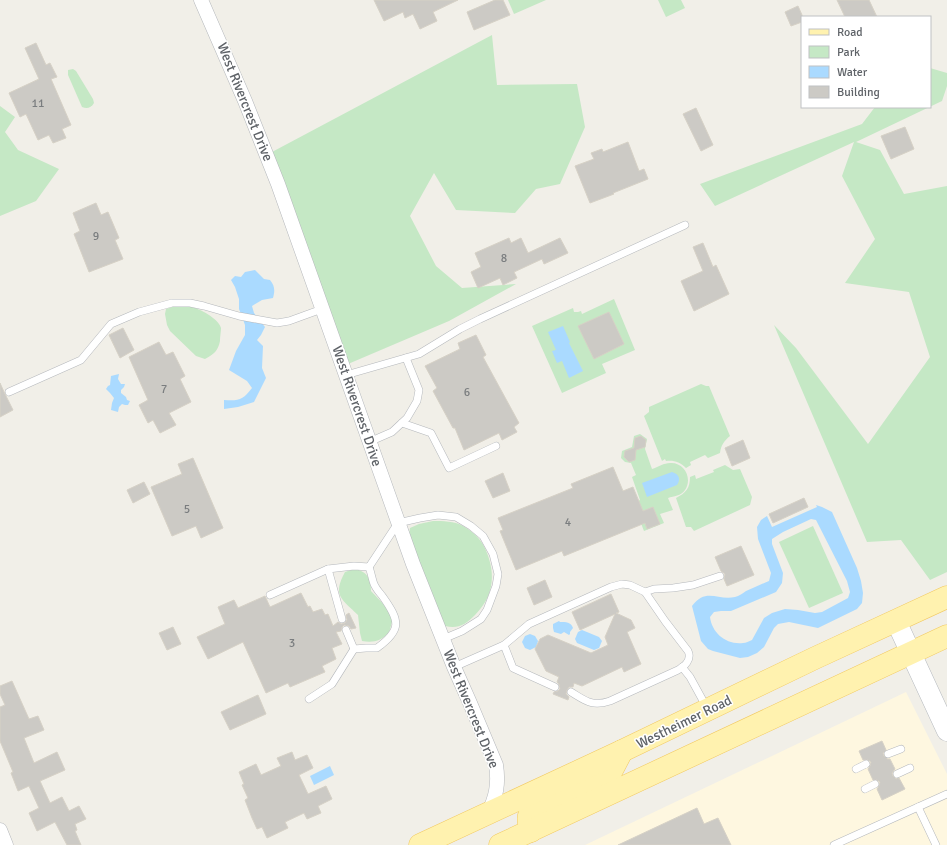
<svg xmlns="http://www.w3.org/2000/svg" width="947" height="845" viewBox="0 0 947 845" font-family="Signika,sans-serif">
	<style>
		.commercial { fill: #fef7e0 }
		.green { fill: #c5e8c5 }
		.water { fill: #aadaff; fill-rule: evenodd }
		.building { fill: #cccac5; stroke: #d6d1c6 }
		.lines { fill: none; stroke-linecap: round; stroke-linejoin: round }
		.lane-casing { stroke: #b5b8bc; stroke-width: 8 }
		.street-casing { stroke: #b5b8bc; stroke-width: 15 }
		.secondary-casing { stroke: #b6babf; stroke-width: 21 }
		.primary-casing { stroke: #f2c960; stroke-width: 23 }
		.lane { stroke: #fff; stroke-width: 7 }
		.street { stroke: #fff; stroke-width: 14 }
		.secondary { stroke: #fff; stroke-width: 20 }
		.primary { stroke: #fff2af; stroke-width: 22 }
		.labels { text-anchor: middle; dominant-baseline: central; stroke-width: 3; stroke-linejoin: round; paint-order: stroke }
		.number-label { font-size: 12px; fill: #7a7d7f }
		.street-label { font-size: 14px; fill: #5f6368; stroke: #fff }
	</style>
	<rect width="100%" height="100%" fill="#f1efe8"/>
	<!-- commercial -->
	<polygon class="commercial" points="906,692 947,774 947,845 585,845"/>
	<!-- green -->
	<g class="green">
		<polygon points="508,0 546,0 514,14"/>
		<polygon points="658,0 681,0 685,8 666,17"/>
		<polygon points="492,35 497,85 577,84 585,127 560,184 536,189 515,213 456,210 434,173 410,216 436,266 462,288 516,284 449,321 348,364 272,152"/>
		<polygon points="930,68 947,73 947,86 942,101 856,142 880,150 904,194 947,186 947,572 930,580 901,540 867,542 774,325 796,348 868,444 930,357 909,292 845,283 875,239 842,176 854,142 715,206 700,184 862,124 875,107 930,107"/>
		<path d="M73 69 76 71 93 99 94 103C91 108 87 109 82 107L68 75V70Z"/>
		<polygon points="0,106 15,117 5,132 18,150 59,169 36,201 0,216"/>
		<polygon points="614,299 635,350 602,364 606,373 562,393 532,326 573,308 574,312 578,312 581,311 582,314"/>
		<path d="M175 306C180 306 186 306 191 307 199 308 219 319 221 328 221 331 220 337 220 341 218 351 214 354 205 359L196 356 170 331 167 325 165 314 166 309Z"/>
		<path d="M701 384 706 386H709L730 436C724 441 721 445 720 453L708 458 705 455 690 462 691 465 686 468C680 462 674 460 666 461L665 459 662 461 644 416 649 412V407Z"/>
		<path d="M640 434 647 439 645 449 652 469C658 467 664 463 670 463 684 462 693 478 685 490 681 496 674 496 668 498L673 510 660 514 664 523 644 531 633 503 640 500 632 477 636 475 631 463 625 462 621 458 622 451 632 447 634 436Z"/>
		<path d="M725 465 733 470 740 469 752 497 750 505 694 531 691 527H686L676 498C686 493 690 488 690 477L695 475 696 479 714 472 713 470Z"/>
		<path d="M433 521C443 521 454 521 463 526 474 532 483 541 487 553 496 576 493 597 475 615 465 625 458 629 445 626L409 535 410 528 419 524Z"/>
		<polygon points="813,526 843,593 809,608 779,542"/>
		<path d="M351 570C355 570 358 569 361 571 369 574 371 583 371 591L389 610 393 619C391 623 391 628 389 632 382 641 373 643 362 641L360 633 358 615C342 599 332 596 345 572Z"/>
	</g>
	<!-- water -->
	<g class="water">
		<path d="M255 270 264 279 270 280C275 286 275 291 273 298L262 300 252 306 254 313 265 327 261 335 257 340 263 346 262 368 266 378 254 402 238 407 224 409V400C239 401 243 400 252 388L247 381 229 370 236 351 245 335V325L239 309V299L235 287 231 280 235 276 241 277 245 272Z"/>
		<polygon points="563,326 570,342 569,343 583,371 569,378 562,361 557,363 552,351 556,350 548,332"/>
		<polygon points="119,374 118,379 121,384 125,384 124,387 121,390 121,393 126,397 127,400 130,401 128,405 125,405 122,404 119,407 118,412 111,410 112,403 114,398 110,393 106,389 108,386 110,385 111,376"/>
		<path d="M672 472C679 474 681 479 677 485L647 497 642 483Z"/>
		<path d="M816 505 822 507 832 512 857 568 861 581 863 593 862 603 857 609 818 628 789 622 778 624 774 628 764 647 757 653 748 657 740 658 713 651 708 649 701 641 692 606C706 587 718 601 735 597 739 596 743 593 746 591 754 588 761 584 769 581L771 573 758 539 757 527 761 520 767 516 772 527 817 507ZM811 519 816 520 847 581 850 592 848 598 822 612 815 613 798 610 785 609 772 613 764 618 752 640C749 641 746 643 743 643 726 645 712 633 710 617L714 612 721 611H731L776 592 782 583 783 573 772 544V539L783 532Z"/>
		<path d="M559 621 560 622C566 622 571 622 573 628L570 632V634L569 635 564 632 561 634 554 632 553 628V624Z"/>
		<polygon points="582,630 599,637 602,641 599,648 594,650 577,643 575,639 578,632"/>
		<polygon points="530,634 535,636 538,641 536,647 530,650 525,648 522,642 525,636"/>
		<polygon points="330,766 334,775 314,785 310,776"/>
	</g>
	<!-- building -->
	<g class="building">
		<polygon points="374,0 458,0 433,12 437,21 420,29 413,14 405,18 403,12 384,21"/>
		<polygon points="495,0 503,0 510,15 474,30 467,12"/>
		<polygon points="837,0 869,0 877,17 845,17"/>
		<polygon points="798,6 802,15 802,22 791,26 785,12"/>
		<polygon points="36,43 46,65 50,63 57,77 51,79 71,125 62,129 66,138 53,143 49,135 38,140 26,114 20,117 9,93 39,79 25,48"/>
		<polygon points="696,108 713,145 701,151 683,114"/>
		<polygon points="905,127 914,149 891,159 881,136"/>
		<polygon points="628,142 639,171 644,169 648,179 613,193 614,194 590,203 575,166 594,159 591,153 602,149 603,152"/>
		<polygon points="96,203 101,215 108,212 119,238 115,240 123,259 89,272 74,234 80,231 73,213"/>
		<polygon points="509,238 511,243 521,238 528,253 560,238 568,253 544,264 542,259 514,272 517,278 503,285 500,278 478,288 471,272 481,267 475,253"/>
		<polygon points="703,243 713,267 716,265 729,294 694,311 681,281 703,271 693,247"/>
		<polygon points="609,312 624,344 594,359 578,326"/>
		<polygon points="123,328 134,350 120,358 109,335"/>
		<polygon points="476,335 486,355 483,357 519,423 514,427 517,432 502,440 499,433 464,450 455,428 453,428 433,391 437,388 425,366 460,349 458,343"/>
		<polygon points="159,342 166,355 173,352 185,376 180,379 191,402 169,413 176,425 160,433 153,420 148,423 139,405 148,400 129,357"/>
		<polygon points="0,383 5,394 13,410 0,417"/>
		<polygon points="641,436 646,440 645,447 636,450 635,460 629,462 624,457 625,451 634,448 635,438"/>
		<polygon points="743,440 750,458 732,466 725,448"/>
		<polygon points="193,458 223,528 201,538 196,526 172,536 151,487 182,474 178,464"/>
		<polygon points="613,467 623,491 633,487 643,511 653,507 660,524 647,529 645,523 564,556 562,551 516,570 500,531 503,530 498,518 573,488 571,484"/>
		<polygon points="503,473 510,491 493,498 485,481"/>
		<polygon points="144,482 150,494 133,503 127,490"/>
		<polygon points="804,498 808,507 773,523 769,514"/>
		<polygon points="741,546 754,575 727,586 724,579 725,574 721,571 715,557"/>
		<polygon points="545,580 552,597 534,605 527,588"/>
		<polygon points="301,593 308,607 310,606 313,612 322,609 325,615 328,614 333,626 338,622 341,624 345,623 347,620 346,615 349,613 356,628 351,629 349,626 344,625 342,627 341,631 336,632 342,644 332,648 336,659 322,666 325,672 290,687 288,683 266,693 243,642 208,659 197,637 225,624 218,607 234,600 238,608 265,596 270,607"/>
		<polygon points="611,594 619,612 616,613 631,620 635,628 627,632 641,664 624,672 622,667 582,686 574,683 573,687 569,687 567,690 566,694 569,697 568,700 553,694 554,692 558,691 560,689 559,684 557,682 559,677 546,671 535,649 540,639 548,635 591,653 608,645 605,637 615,614 580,630 572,612"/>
		<polygon points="173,627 181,644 167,650 159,633"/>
		<polygon points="12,681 29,719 38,716 44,730 24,738 34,763 57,752 65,770 40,781 50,803 62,797 69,811 79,806 86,819 75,824 77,830 75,831 81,845 67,845 55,822 37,831 29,813 39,808 29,786 18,791 11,773 13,772 0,741 0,707 5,705 0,694 0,686"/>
		<polygon points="258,695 266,714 230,730 221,712"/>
		<polygon points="882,741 886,750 883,753 884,756 887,759 890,759 895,769 892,773 893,776 896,779 899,778 905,789 882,800 877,789 879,786 880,782 877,780 873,780 868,769 870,766 871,762 868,760 863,760 859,751"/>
		<polygon points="292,752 295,760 307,755 313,768 299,775 308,794 326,786 332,799 318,806 321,813 307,819 304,813 285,822 288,828 267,838 262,827 257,829 252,818 245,800 248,798 242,785 244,784 239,772 256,764 261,775 281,766 277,758"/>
		<polygon points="697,808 704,824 718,818 731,845 618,845"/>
	</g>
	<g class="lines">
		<!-- lane casing -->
		<g class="lane-casing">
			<g id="lane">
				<polyline points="346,375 419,354 460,329 480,319 685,225"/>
				<polyline points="9,392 81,360 111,324 139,312 172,303 190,303 204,306 239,316 277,323 289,321 322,309"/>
				<polyline points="402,423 431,433 449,468 496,446"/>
				<polyline points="369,442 392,432 407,418 417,401 419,390 406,358"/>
				<polyline points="328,569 342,619"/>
				<polyline points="645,592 654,589 673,588 693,585 720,576"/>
				<polyline points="270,595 328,569 354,566 369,567 398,523 420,518 438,515 456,517 471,526 483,536 493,554 498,574 496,586 487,610 481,619 462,631 443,639"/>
				<polyline points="346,630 354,649"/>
				<polyline points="504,645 513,668 555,687"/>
				<path d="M354 649 366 648H377C402 630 400 621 383 597 380 593 376 589 374 584 372 579 371 572 369 567"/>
				<path d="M454 667 504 645 529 624 611 587 622 584 630 585 645 592 665 621 688 651C692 659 685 666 678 670L610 701C592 707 586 701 571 692"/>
				<polyline points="682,667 690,677 707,708"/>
				<polyline points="309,699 332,684 354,649"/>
				<polyline points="888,754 901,749"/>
				<polyline points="856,769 866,764"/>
				<polyline points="897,774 910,768"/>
				<polyline points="865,789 875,784"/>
				<polyline points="918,807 936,845"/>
				<polyline points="834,845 947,794"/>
			</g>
		</g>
		<!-- street casing -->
		<g class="street-casing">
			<g id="street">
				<path d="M201 0 245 101 278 184 413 564 454 667 470 703 496 765C499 784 496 797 488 814"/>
				<polyline points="0,830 6,845"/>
			</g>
		</g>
		<!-- secondary casing -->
		<g class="secondary-casing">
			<polyline id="secondary" points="896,621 947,731"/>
		</g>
		<!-- primary casing -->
		<g class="primary-casing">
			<g id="primary">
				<path d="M531 831C529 823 526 817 532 811L610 774 622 751"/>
				<polyline points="420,845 622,751 815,658 947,597"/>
				<polyline points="500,845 947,636"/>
			</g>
		</g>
		<!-- lane -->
		<use href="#lane" class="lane"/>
		<!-- street -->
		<use href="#street" class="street"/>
		<!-- secondary -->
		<use href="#secondary" class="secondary"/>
		<!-- primary -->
		<use href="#primary" class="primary"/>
	</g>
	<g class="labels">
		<!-- number labels -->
		<g class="number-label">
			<text x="38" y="103">11</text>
			<text x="96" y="236">9</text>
			<text x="504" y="258">8</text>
			<text x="164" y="389">7</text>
			<text x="467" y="392">6</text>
			<text x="187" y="509">5</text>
			<text x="568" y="522">4</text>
			<text x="292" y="643">3</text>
		</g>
		<!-- street labels -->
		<g class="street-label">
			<text transform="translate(245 102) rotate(68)">West Rivercrest Drive</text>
			<text transform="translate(357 406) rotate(71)">West Rivercrest Drive</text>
			<text transform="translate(471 709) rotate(68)">West Rivercrest Drive</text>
			<text transform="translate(684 722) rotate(-26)">Westheimer Road</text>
		</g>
	</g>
	<!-- legend -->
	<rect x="801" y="16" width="130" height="92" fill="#ffffff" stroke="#bfc1c3"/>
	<rect x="809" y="29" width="20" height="6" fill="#fff2af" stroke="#bfc1c3"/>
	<text x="837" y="36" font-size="12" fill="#5f6368">Road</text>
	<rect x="809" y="46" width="20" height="12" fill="#c5e8c5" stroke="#bfc1c3"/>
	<text x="837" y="56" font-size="12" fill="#5f6368">Park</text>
	<rect x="809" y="66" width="20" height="12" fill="#aadaff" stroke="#bfc1c3"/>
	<text x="837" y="76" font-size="12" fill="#5f6368">Water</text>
	<rect x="809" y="86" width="20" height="12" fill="#cccac5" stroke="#bfc1c3"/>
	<text x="837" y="96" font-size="12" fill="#5f6368">Building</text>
</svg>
